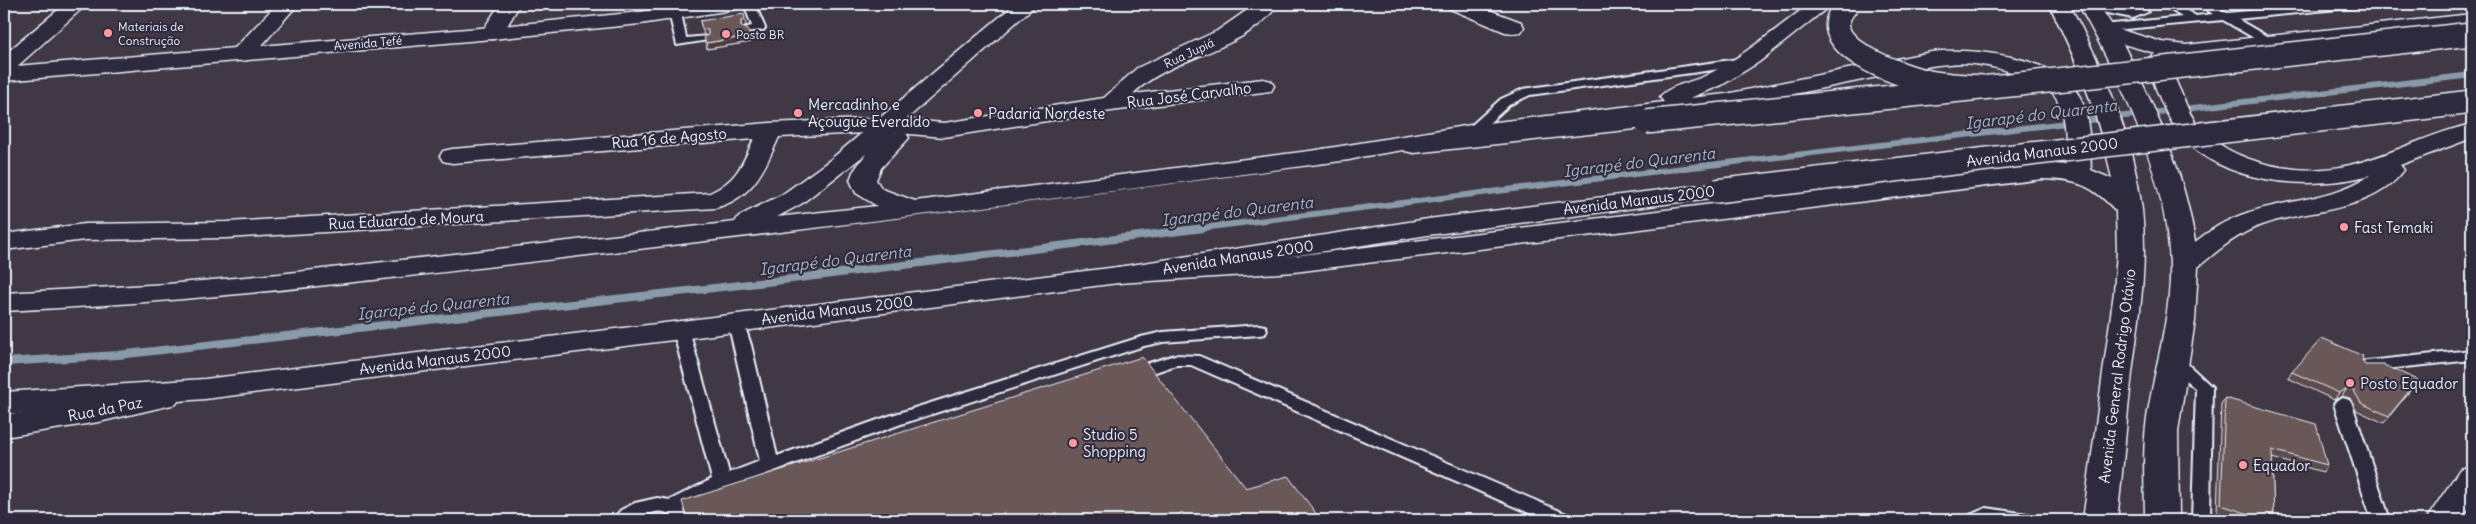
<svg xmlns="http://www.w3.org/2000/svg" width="2476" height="524" viewBox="0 0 2476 524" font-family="Delius,sans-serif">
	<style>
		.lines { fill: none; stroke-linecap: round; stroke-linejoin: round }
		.stream-far1 { stroke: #899ba8; stroke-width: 6 }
		.stream { stroke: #899ba8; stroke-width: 8 }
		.service-casing { stroke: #e8f1f8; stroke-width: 4 }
		.minor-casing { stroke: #e8f1f8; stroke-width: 3 }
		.tertiary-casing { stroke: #e8f1f8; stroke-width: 3 }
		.secondary-casing { stroke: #e8f1f8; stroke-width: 3 }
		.service { fill: #2f2a3d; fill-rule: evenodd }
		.minor { fill: #2f2a3d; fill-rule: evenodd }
		.tertiary { fill: #2f2a3d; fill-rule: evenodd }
		.secondary { fill: #2f2a3d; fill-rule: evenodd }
		.tertiary-bridge-casing { stroke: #e8f1f8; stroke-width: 26; stroke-linecap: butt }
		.secondary-bridge-casing { stroke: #e8f1f8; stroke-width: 26; stroke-linecap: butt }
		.tertiary-bridge { stroke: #2f2a3d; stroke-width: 23 }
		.secondary-bridge { stroke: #2f2a3d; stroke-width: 23 }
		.wall { fill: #5c4c4d; stroke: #e8f1f8 }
		.shaded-wall { fill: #4b3e3e; stroke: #e8f1f8 }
		.building { fill: #6b5859; stroke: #e8f1f8 }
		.poi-dot { fill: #ff9aa2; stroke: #2f2a3d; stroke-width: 2 }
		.labels { text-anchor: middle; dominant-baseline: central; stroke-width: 4; stroke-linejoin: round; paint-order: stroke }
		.far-poi-label { font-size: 12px; fill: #e8f1f8; stroke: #2f2a3d; text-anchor: start }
		.far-street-label { font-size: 12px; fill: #e8f1f8; stroke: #2f2a3d }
		.street-label { font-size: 15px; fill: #e8f1f8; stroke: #2f2a3d }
		.poi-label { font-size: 15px; fill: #e8f1f8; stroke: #2f2a3d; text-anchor: start }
		.water-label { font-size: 16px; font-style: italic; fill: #a8b8c3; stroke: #2f2a3d }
	</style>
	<rect width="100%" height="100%" fill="#413845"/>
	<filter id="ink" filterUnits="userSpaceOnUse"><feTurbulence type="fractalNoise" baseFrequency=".02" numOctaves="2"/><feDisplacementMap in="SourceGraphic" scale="10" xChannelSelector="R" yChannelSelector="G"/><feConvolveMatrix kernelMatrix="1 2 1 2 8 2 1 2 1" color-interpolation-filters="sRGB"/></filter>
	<g filter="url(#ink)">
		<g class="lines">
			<!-- stream-far1 -->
			<polyline class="stream-far1" points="1194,229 1651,172 2472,75"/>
			<!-- stream -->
			<polyline class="stream" points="4,362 118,355 767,282 1204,228"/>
			<!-- service casing -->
			<g class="service-casing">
				<g id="service">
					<polygon points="744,4 755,4 765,28 763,30 744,32 744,28 752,26"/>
					<polygon points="2091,4 2132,11 2135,11 2131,4 2142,4 2148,12 2133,18 2086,9 2086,5"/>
					<polygon points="2162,4 2175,4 2196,16 2213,14 2199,4 2212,4 2227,13 2325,4 2364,4 2358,7 2237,19 2275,41 2277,44 2275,47 2271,48 2223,20 2103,31 2097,28 2103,25 2182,17"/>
					<polygon points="675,10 681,13 686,38 708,36 708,40 677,45 669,13"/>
					<polygon points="1745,58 1751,62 1749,65 1530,95 1509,105 1476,135 1466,135 1464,132 1501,99 1523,89"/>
					<path d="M736 317 742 318 751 345 777 456 889 416 1141 337 1163 332 1259 325 1265 326 1267 330 1265 334 1259 335 1163 342 1144 346 901 424 704 497 687 507 689 520H671V515C655 506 646 517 632 520 626 522 618 520 612 520L621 510 635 503 657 498 670 500 712 479 673 330 675 326H687L689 330 729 473 760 461 728 322 730 318Z"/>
					<polygon points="2472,350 2472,360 2367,371 2361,370 2359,366 2361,362 2367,361"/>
					<polygon points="1175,355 1199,356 1569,515 1571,520 1545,520 1191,365 1176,365 1132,380 1126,378 1124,374 1126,370"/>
					<polygon points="2173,355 2179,356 2212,387 2210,520 2192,520 2196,389 2167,364 2165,360 2167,356"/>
					<polygon points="2343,398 2349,400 2352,404 2390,520 2372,520 2334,404 2337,400"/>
					<polygon points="1986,508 2034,515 2036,520 1968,520 1970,515"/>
				</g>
			</g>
			<!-- minor casing -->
			<g class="minor-casing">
				<g id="minor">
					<polygon points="65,4 87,4 12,71 4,73 4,55"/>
					<polygon points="277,4 298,4 250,59 242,61 234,59 231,54 234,49"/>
					<polygon points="500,4 520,4 500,38 492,39 484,38 481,33"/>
					<path d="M1256 4H1278C1245 53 1173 54 1133 94L1263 79 1271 81 1274 86 1271 91 1111 111 944 137 887 132 779 137C764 170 753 198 715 208L227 238 85 240 4 250V234L85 224 227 222 710 193C738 180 742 164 754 139L452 163 443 161 440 156 443 151 452 149 770 123 887 118 944 123 1104 98 1137 68 1217 31Z"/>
					<polygon points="1445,4 1473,4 1521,22 1524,27 1521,32 1513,33 1505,32 1448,8"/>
					<polygon points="165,386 176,390 181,397 176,404 99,422 4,437 4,415 99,400"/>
				</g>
			</g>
			<!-- tertiary casing -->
			<g class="tertiary-casing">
				<g id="tertiary">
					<path d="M1015 4H1037L892 132 906 133 909 138 881 168 876 180 882 189 915 201 1349 146 1358 148 1361 153 1358 158 1349 160C1093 194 836 226 579 256 388 279 197 302 4 311V293L168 284 279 274 735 222 739 216 783 194 830 160ZM866 154 853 172 850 180 856 193 877 206 777 217 801 204Z"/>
					<polygon points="1646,115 1654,117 1658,122 1654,127 1414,153 1405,151 1402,146 1405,141 1414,139"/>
					<polygon points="1716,183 1725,186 1729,191 1725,196 1428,235 1118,283 681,339 205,399 4,414 4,392 205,379 681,321 1118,267 1428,219"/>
				</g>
			</g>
			<!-- secondary casing -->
			<g class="secondary-casing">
				<g id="secondary">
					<polygon points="693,4 742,4 739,8 732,10 640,24 492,39 4,81 4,67 492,27 640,12"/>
					<path d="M1809 4H1832L1759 62 1722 85 1690 98 1726 94 1931 52C1971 47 2058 56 2080 97 2090 118 2090 147 2091 170L2112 179C2100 117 2077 60 2049 4H2069C2104 69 2133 137 2142 210 2148 265 2139 319 2132 373 2126 422 2123 471 2117 520H2083L2114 292 2117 252 2116 211C2092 185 2078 180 2043 179L1294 272 1118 283 1108 281 1104 275 1108 269 1118 267 1294 256 2043 163 2066 165C2065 145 2066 117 2057 99 2047 79 1995 66 1974 64 1960 62 1945 64 1931 66L1726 108 1471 139 1323 163 1314 161 1311 156 1314 151 1323 149 1471 125 1664 102 1660 97C1668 86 1692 82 1705 76 1743 57 1776 29 1809 4Z"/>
					<path d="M2078 4H2098L2114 28 2162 42 2186 45 2472 14V26L2187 58 2170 63C2171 73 2178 85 2182 95 2186 105 2191 117 2198 125 2231 165 2301 177 2350 165 2392 155 2430 133 2472 124V138L2400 165 2404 170C2374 213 2306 209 2261 225 2237 234 2217 251 2198 267L2195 321 2178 431 2179 520H2145C2145 486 2142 452 2147 418 2154 372 2168 327 2170 280 2173 189 2122 81 2078 4ZM2123 44 2155 53 2148 59V66C2156 89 2165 116 2181 135 2222 185 2312 191 2370 175 2332 201 2284 199 2241 215 2224 221 2209 231 2195 242 2185 173 2154 105 2123 44Z"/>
					<polygon points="2472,466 2472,504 2461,520 2426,520 2460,469"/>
				</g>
			</g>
			<!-- service -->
			<use href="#service" class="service"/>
			<!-- minor -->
			<use href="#minor" class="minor"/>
			<!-- tertiary -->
			<use href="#tertiary" class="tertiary"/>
			<!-- secondary -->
			<use href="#secondary" class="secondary"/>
			<!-- tertiary-bridge casing -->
			<g class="tertiary-bridge-casing">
				<g id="tertiary-bridge">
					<polyline points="1646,122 2020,84 2472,34"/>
					<polyline points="1716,191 2472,102"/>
				</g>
			</g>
			<!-- secondary-bridge casing -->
			<g class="secondary-bridge-casing">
				<path id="secondary-bridge" d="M1847 4C1844 8 1840 13 1839 17 1825 51 1906 77 1929 82 1947 85 1965 86 1983 87"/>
			</g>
			<!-- tertiary-bridge -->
			<use href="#tertiary-bridge" class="tertiary-bridge"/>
			<!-- secondary-bridge -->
			<use href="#secondary-bridge" class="secondary-bridge"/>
		</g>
		<!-- wall -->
		<g class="wall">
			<polygon points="700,21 746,25 743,27 751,42 707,49 708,36 704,35"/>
			<polygon points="2365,365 2413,387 2384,423 2356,410 2350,398 2342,396 2334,400 2288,378 2292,372"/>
			<polygon points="2225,398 2327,465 2323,472 2272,458 2274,520 2242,520 2217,512 2221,404"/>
		</g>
		<!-- shaded-wall -->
		<g class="shaded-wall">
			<polygon points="745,20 746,25 743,27 741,26 741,21"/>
			<polygon points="750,36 751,42 707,49 706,43"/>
			<polygon points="2347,389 2342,396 2334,400 2339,393"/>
		</g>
		<!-- building -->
		<g class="building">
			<polygon points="744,14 745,20 741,21 741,26 747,28 750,36 706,43 704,37 708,35 708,30 702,29 700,21"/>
			<polygon points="2322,338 2363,356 2362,360 2365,365 2384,365 2418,380 2389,416 2361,403 2354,391 2347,389 2339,393 2292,372"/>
			<polygon points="1142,357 1246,488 1288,476 1321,520 687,520 682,501"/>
			<polygon points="2225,398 2316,424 2327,465 2272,450 2274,520 2268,520 2221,505"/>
		</g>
	</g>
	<!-- markers -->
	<g class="poi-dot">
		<circle cx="108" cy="33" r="5"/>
		<circle cx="726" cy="34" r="5"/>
		<circle cx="798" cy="113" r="5"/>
		<circle cx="978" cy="113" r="5"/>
		<circle cx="2344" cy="227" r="5"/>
		<circle cx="2350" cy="383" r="5"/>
		<circle cx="1073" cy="443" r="5"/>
		<circle cx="2243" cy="465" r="5"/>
	</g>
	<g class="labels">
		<!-- far-poi labels -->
		<g class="far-poi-label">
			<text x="118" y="26">Materiais de<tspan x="118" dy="14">Construção</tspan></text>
			<text x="736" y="34">Posto BR</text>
		</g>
		<!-- far-street labels -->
		<g class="far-street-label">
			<text transform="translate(368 43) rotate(-5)">Avenida Tefé</text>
			<text transform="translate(1189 53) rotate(-25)">Rua Jupiá</text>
		</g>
		<!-- street labels -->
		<g class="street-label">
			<text transform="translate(1189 95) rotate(-7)">Rua José Carvalho</text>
			<text transform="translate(669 138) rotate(-5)">Rua 16 de Agosto</text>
			<text transform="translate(2042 152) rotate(-7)">Avenida Manaus 2000</text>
			<text transform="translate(1639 200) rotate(-7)">Avenida Manaus 2000</text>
			<text transform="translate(406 220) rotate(-3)">Rua Eduardo de Moura</text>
			<text transform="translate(1238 257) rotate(-9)">Avenida Manaus 2000</text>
			<text transform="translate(837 310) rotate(-7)">Avenida Manaus 2000</text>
			<text transform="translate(435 360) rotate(-7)">Avenida Manaus 2000</text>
			<text transform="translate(2117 376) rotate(-83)">Avenida General Rodrigo Otávio</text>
			<text transform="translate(105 409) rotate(-11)">Rua da Paz</text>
		</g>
		<!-- poi labels -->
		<g class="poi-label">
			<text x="808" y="104">Mercadinho e<tspan x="808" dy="17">Açougue Everaldo</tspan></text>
			<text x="988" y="113">Padaria Nordeste</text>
			<text x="2354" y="227">Fast Temaki</text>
			<text x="2360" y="383">Posto Equador</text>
			<text x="1083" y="434">Studio 5<tspan x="1083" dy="17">Shopping</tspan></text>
			<text x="2253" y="465">Equador</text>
		</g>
		<!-- water labels -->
		<g class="water-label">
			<text transform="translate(2041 114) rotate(-7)">Igarapé do Quarenta</text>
			<text transform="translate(1639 162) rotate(-7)">Igarapé do Quarenta</text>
			<text transform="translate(1237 211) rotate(-7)">Igarapé do Quarenta</text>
			<text transform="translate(835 260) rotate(-7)">Igarapé do Quarenta</text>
			<text transform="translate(433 306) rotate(-6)">Igarapé do Quarenta</text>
		</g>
	</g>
	<!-- margin -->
	<rect width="2476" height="524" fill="none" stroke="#2f2a3d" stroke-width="20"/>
	<rect x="10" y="10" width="2456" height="504" fill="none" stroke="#e8f1f8" stroke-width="2" filter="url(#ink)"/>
</svg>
